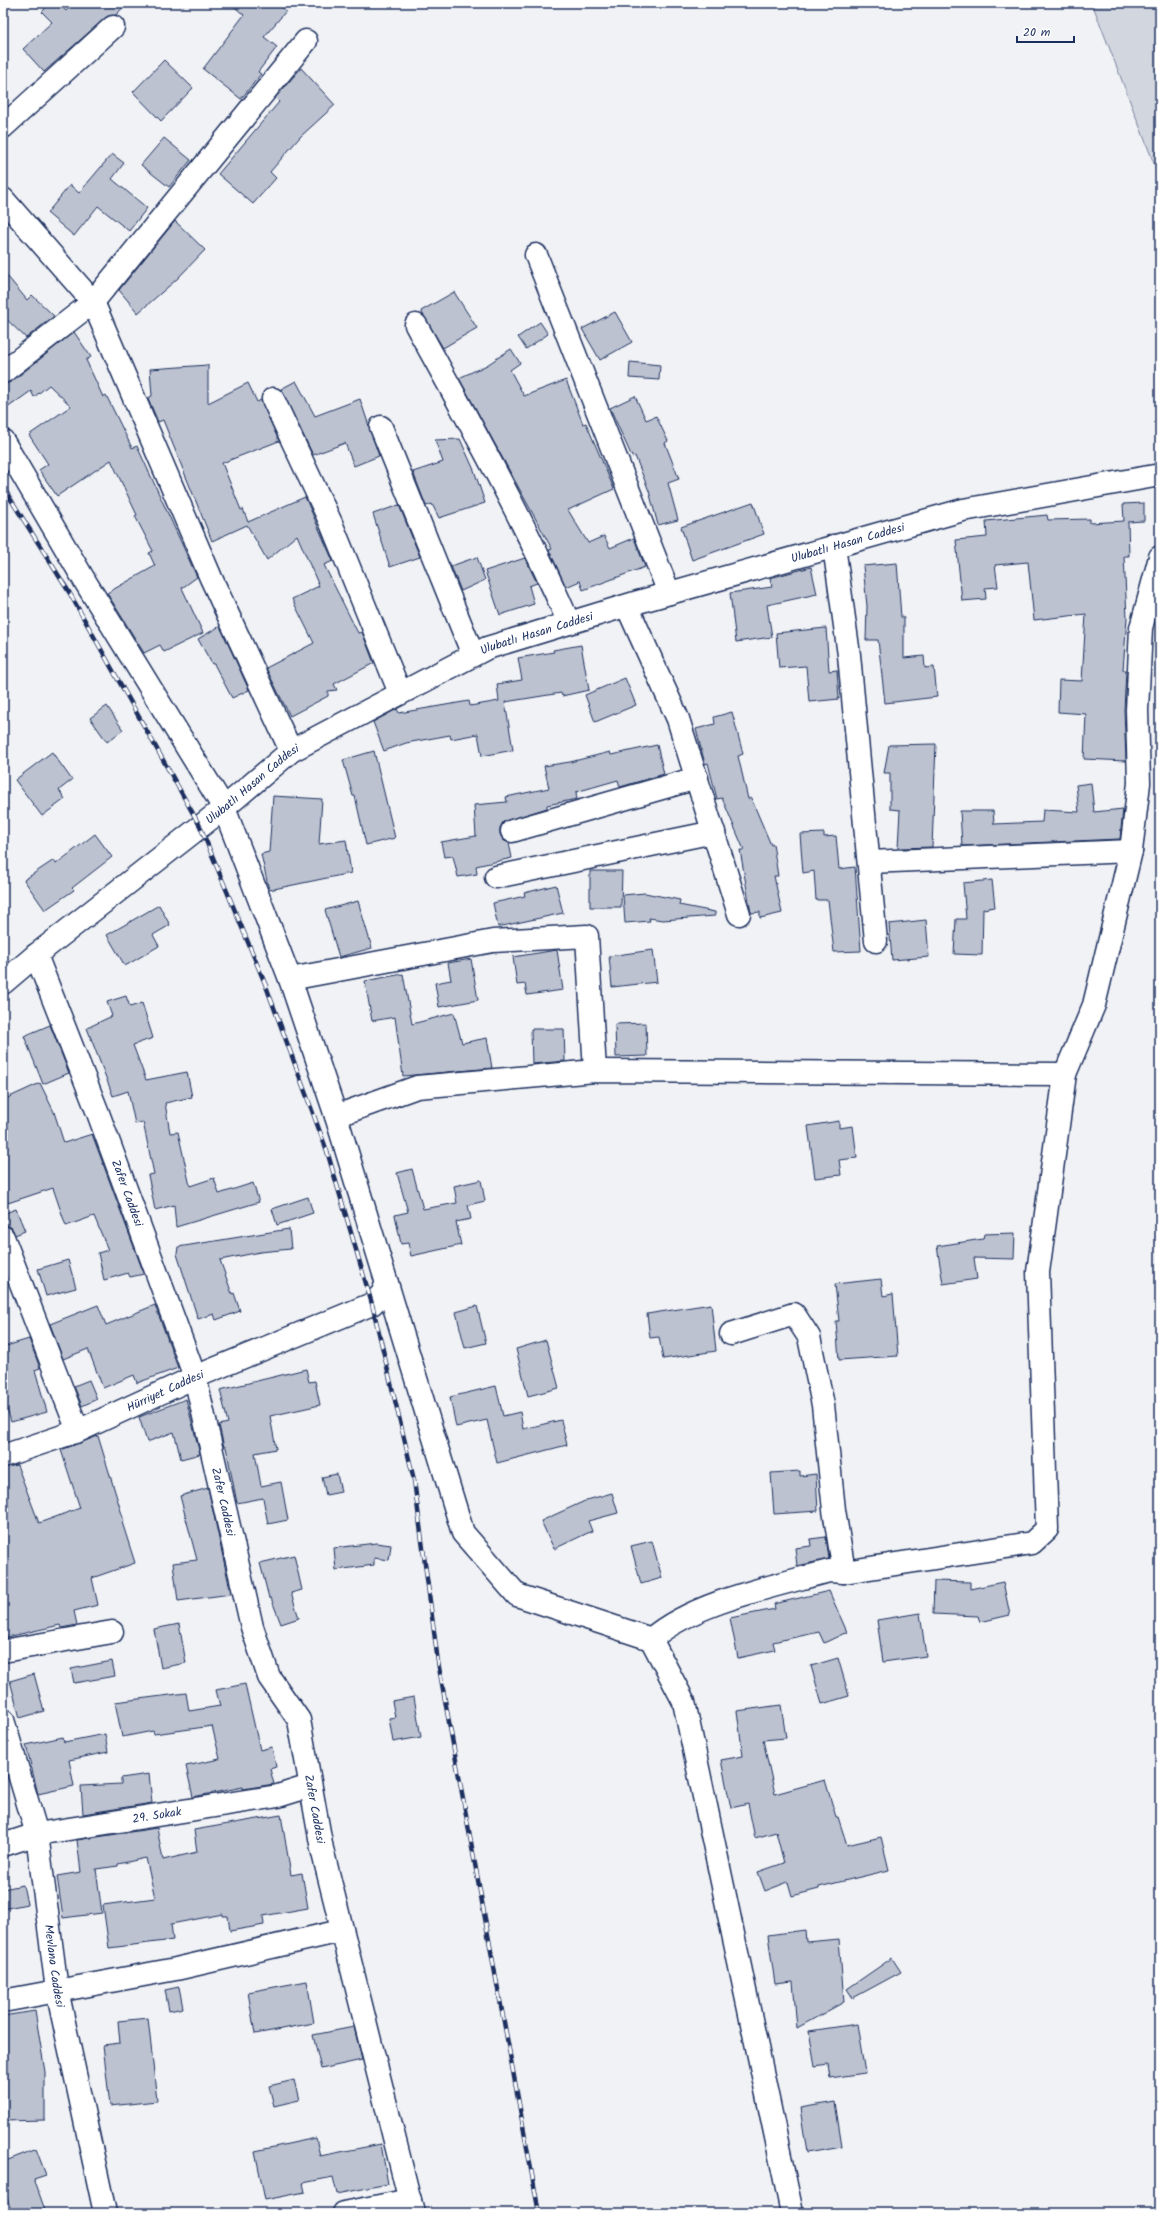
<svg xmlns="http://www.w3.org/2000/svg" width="1163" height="2216" viewBox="0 0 1163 2216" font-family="Kalam,sans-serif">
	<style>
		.green { fill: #d2d6df; stroke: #76829e }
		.building { fill: #bcc2d0; stroke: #1b2f5e }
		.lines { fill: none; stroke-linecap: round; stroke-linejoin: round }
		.minor-casing { stroke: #1b2f5e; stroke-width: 25 }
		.minor { stroke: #fff; stroke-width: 22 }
		.rail-casing { stroke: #1b2f5e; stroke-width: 4.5 }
		.rail { stroke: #fff; stroke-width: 3; stroke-dasharray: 9; stroke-linecap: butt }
		.labels { text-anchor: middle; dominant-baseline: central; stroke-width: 3; stroke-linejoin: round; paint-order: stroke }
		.street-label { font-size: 12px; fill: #1b2f5e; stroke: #fff }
	</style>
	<rect width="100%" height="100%" fill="#f1f2f5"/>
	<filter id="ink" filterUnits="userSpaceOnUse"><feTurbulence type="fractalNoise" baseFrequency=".025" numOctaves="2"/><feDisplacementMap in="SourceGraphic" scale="8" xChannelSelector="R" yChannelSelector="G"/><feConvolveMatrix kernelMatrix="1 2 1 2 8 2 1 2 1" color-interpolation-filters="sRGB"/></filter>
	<g filter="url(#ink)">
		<!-- green -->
		<polygon class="green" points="1092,3 1160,3 1160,179"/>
		<!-- building -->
		<g class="building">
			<polygon points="50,3 58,3 66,11 74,3 127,3 116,15 105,18 44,72 23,49 52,22 42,12"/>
			<polygon points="230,3 276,3 286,11 264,37 277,47 258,72 261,74 241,99 203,69 244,15"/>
			<polygon points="164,60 193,88 161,121 133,92"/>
			<polygon points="301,68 335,105 300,137 270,172 276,178 253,204 218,174 279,102 275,98"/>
			<polygon points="164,138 191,160 169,187 141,165"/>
			<polygon points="112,154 124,163 112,179 147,208 129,231 98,206 74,236 47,213 70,185 79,193"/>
			<polygon points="175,221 205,250 177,279 138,313 119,290"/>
			<polygon points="3,271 27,300 32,295 54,316 26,338 3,316"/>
			<polygon points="454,292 477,328 443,348 421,311"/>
			<polygon points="615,312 632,342 600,360 582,329"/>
			<polygon points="540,322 548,334 526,349 518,337"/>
			<polygon points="74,332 91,357 86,360 103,397 106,395 132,448 137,446 197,577 182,588 203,633 164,652 160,645 144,653 107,593 155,566 149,553 153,551 135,516 137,515 111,460 57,496 39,470 48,464 29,435 71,406 49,385 34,397 31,391 3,411 3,384 11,382"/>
			<polygon points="511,349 520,363 510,370 524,396 566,380 583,424 586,423 614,489 568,510 588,543 604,536 610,548 634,538 645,567 583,590 580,581 566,587 549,550 552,549 459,378 487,365"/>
			<polygon points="630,362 660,365 659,380 629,378"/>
			<polygon points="208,365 208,403 248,383 257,402 261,400 279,441 222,463 241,510 243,509 248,522 305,497 333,561 324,565 358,633 362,632 374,663 334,684 337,690 328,691 328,696 290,716 266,668 314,643 292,599 319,586 297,535 267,560 247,525 212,541 163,420 158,422 148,398 152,396 150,369"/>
			<polygon points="296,381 315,416 360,399 379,456 354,466 345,443 313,455 281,389"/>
			<polygon points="635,396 646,420 656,416 668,441 665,443 679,479 668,483 678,520 658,525 649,491 635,456 632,457 610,408"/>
			<polygon points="460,439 474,470 485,503 439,518 432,504 426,506 413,472 443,462 435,440"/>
			<polygon points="753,502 764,534 692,560 681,527"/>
			<polygon points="1144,503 1144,521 1128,522 1129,556 1124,556 1127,618 1123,670 1126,670 1124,710 1126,761 1084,759 1086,714 1058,712 1059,680 1082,681 1086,614 1034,620 1028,562 995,565 998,587 985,588 986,599 962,601 956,540 987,537 986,521 1047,515 1048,520 1090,519 1090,523 1124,521 1123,504"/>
			<polygon points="399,505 420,557 390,567 373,514"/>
			<polygon points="477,557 485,580 461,591 451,566"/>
			<polygon points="525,558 537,583 529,586 534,604 500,615 485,571"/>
			<polygon points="897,563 901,617 904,617 904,658 924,656 925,668 934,667 937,697 885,703 878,640 866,640 867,606 863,566"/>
			<polygon points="811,567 817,594 767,605 772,637 736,642 730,593 772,587 770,578"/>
			<polygon points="220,626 249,690 232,698 214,664 212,664 198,639"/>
			<polygon points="826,628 829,671 837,670 839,699 809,702 806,666 779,668 776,633"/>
			<polygon points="581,645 589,690 562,696 561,693 505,702 513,750 482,756 478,734 451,739 450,735 406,743 384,751 373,722 397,709 399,713 469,701 470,706 499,701 497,684 522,680 518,658 554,652 553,650"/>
			<polygon points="625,678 636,705 595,722 585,695"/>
			<polygon points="107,706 123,730 107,742 90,718"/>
			<polygon points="732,712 743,754 738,756 748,799 751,798 771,845 773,844 778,876 774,876 782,913 760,918 760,912 751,913 740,850 744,850 722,798 717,799 708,763 705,764 696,729 715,724 714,717"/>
			<polygon points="936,744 932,847 898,848 900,810 890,809 890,773 884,773 889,745"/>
			<polygon points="657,745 664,774 620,787 618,780 576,792 577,799 547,805 547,808 503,822 500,828 500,834 503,840 509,843 512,858 476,866 477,874 458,877 453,856 444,857 441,842 476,836 474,805 507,802 506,797 549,788 544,766 570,762 610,752 611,755"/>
			<polygon points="374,751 395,838 366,845 355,796 353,796 343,760"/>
			<polygon points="52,752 72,780 59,790 65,799 42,816 15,780"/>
			<polygon points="1091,783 1094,812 1123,809 1120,839 962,846 960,811 993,811 994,824 1042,822 1043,810 1079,812 1076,785"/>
			<polygon points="273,796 322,799 319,844 346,840 351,873 269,890 261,854 269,852"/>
			<polygon points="824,833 824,837 836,836 839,869 855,867 861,951 834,952 828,900 816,900 814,871 803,873 800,834"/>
			<polygon points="95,834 112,857 72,888 74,890 45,910 24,880 54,860 56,864"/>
			<polygon points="590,871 622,871 621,907 590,907"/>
			<polygon points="992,880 995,907 983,909 982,955 954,954 956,919 966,919 963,883"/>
			<polygon points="556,885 563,913 498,927 493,903 525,896 524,893"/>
			<polygon points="645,893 680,900 679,905 715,912 715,916 663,920 649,918 650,921 625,923 623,895"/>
			<polygon points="358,901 372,948 339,957 325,910"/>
			<polygon points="159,905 170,925 153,935 159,946 125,966 107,935"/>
			<polygon points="926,920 929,957 892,960 889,924"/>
			<polygon points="557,950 563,990 527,995 525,984 517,985 513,957"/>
			<polygon points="653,950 657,982 612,987 609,956"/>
			<polygon points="471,959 478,1000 439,1007 435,983 451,980 448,963"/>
			<polygon points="403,974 412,1024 454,1013 462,1043 487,1038 492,1068 403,1076 395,1017 372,1021 365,981"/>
			<polygon points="126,996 130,1007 142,1003 153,1038 133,1045 146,1080 187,1072 192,1097 165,1103 170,1133 178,1132 190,1186 214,1178 219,1194 253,1183 259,1202 176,1227 174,1205 155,1210 148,1175 154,1174 143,1122 135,1124 128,1091 113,1096 87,1028 112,1016 107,1002"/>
			<polygon points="646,1023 647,1056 616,1057 615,1024"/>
			<polygon points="50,1025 69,1073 43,1084 24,1036"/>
			<polygon points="531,1029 564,1029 565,1061 532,1064"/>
			<polygon points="40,1083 54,1112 64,1143 92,1134 144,1274 130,1277 128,1273 104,1280 98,1253 108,1250 94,1216 66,1226 53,1188 8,1203 3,1187 3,1100"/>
			<polygon points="839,1121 839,1128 853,1126 857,1158 839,1160 841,1175 815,1178 808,1126"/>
			<polygon points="412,1169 423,1209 457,1203 454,1186 481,1180 485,1201 468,1205 471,1219 456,1222 461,1245 411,1256 408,1243 401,1244 395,1215 408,1212 397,1173"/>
			<polygon points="308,1197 313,1213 277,1225 272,1209"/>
			<polygon points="16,1209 25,1231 15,1235 11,1227 3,1225 3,1214"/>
			<polygon points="289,1229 291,1249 260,1252 220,1260 232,1294 234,1293 240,1311 216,1320 214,1314 198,1319 177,1254 178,1247"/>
			<polygon points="1015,1233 1014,1259 974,1258 977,1279 943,1284 937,1246 983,1239 984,1234"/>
			<polygon points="68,1260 76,1288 46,1296 38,1269"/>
			<polygon points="881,1279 883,1296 893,1294 898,1356 839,1360 836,1321 839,1321 835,1284"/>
			<polygon points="711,1304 716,1351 663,1359 659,1337 650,1338 647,1314"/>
			<polygon points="98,1305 106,1325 155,1305 178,1368 137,1383 134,1375 103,1388 88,1349 63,1359 50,1324"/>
			<polygon points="477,1306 486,1343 465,1348 456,1312"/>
			<polygon points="29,1339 40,1368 35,1370 47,1412 11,1422 3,1395 3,1347"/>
			<polygon points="546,1340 559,1388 528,1396 516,1349"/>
			<polygon points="306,1369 309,1382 315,1381 320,1405 270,1416 276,1449 255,1453 261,1486 281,1482 288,1520 268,1524 263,1498 237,1503 226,1447 224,1447 219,1425 228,1423 220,1390"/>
			<polygon points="89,1380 97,1399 82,1406 74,1386"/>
			<polygon points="496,1386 503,1416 520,1412 523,1429 561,1420 567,1445 497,1463 487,1420 456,1427 450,1397"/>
			<polygon points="186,1399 200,1454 181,1459 174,1432 147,1442 139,1417"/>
			<polygon points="98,1436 124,1521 122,1522 135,1563 92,1578 98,1605 74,1611 77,1625 61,1628 60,1625 3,1638 3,1468 17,1465 39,1523 80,1508 61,1450"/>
			<polygon points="800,1471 800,1476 816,1474 818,1511 774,1514 771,1473"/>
			<polygon points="337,1474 341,1492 326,1495 322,1477"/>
			<polygon points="208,1488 231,1594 178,1601 173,1563 197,1560 180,1496"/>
			<polygon points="612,1493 618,1513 588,1521 592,1531 554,1549 541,1521 587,1500"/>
			<polygon points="826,1537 829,1559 797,1566 795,1548 811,1546 810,1539"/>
			<polygon points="652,1541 662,1578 641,1584 631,1546"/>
			<polygon points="376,1543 391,1545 389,1560 374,1558 374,1565 336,1570 334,1548"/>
			<polygon points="294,1555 302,1590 291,1593 299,1618 281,1624 271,1598 269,1598 260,1563"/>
			<polygon points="934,1581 970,1582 970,1589 1003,1582 1010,1615 980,1622 978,1616 933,1614"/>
			<polygon points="829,1591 847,1632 824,1643 819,1632 773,1642 775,1650 738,1658 730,1618 775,1609 774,1604"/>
			<polygon points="920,1613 926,1656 883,1662 877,1620"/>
			<polygon points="179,1624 186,1663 161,1668 154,1629"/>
			<polygon points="838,1658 849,1696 822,1704 811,1666"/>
			<polygon points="112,1661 115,1676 74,1683 71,1669"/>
			<polygon points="34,1674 44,1711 20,1718 10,1681"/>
			<polygon points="245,1684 260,1750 272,1747 276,1767 270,1769 274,1784 243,1789 243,1787 193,1797 186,1766 220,1759 212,1726 154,1734 153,1731 122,1737 115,1702 186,1693 189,1711 220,1706 216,1690"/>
			<polygon points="414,1697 421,1737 393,1742 389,1718 395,1717 392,1701"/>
			<polygon points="781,1705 786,1738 763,1740 775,1794 825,1780 836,1817 838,1817 847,1845 881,1837 889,1870 819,1887 819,1889 792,1896 788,1882 765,1891 758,1872 784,1863 776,1832 755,1838 748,1804 731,1808 721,1760 743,1756 737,1711"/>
			<polygon points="105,1734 108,1752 69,1760 74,1786 38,1794 26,1745 63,1737 64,1742"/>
			<polygon points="149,1774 152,1803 83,1814 81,1786 121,1784 121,1778"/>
			<polygon points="281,1815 291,1875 302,1873 308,1908 263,1916 264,1925 230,1931 228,1916 223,1916 223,1914 171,1924 173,1940 109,1948 103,1905 155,1898 146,1858 118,1864 118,1866 96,1869 102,1913 63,1918 57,1876 81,1872 77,1840 157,1828 163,1860 197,1852 194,1830"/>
			<polygon points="23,1885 27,1904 3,1909 3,1889"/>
			<polygon points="805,1930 806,1942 839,1939 844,2002 797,2028 793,1982 775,1984 768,1935"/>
			<polygon points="892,1958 901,1972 853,1998 847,1989"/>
			<polygon points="307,1981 314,2023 255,2034 248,1992"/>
			<polygon points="179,1987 183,2008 169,2011 165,1990"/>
			<polygon points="35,2011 45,2072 45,2120 3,2121 3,2016"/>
			<polygon points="148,2018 157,2101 110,2106 103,2045 120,2043 118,2021"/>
			<polygon points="857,2024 865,2073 830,2078 828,2064 815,2066 809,2031"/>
			<polygon points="354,2027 362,2060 321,2069 313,2035"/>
			<polygon points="294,2080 299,2100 274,2106 269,2086"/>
			<polygon points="835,2102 842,2147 807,2153 800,2108"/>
			<polygon points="316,2138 320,2156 381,2144 388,2184 337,2194 333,2177 303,2183 305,2192 265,2200 255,2151"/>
			<polygon points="36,2149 46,2175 34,2179 46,2213 12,2213 3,2186 3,2162"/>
		</g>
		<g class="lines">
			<!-- minor casing -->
			<g class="minor-casing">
				<g id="minor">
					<polyline points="3,127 113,27"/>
					<polyline points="3,199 93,302 211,578 291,751"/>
					<polyline points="536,255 669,593"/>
					<path d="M416 325C470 423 524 520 569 623"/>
					<polyline points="3,372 93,302 306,41"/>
					<polyline points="273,399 331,523 400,693"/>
					<polyline points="381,427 473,655"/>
					<polyline points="3,441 86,583 224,808 290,979 336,1116 463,1533 517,1595 651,1639 684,1702 792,2213"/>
					<polyline points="834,546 849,655 876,941"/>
					<polyline points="627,606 678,719 739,914"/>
					<polyline points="512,831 697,778"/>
					<polyline points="869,862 1131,851"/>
					<polyline points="496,877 714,832"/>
					<path id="s1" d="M36 955 98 1113 195 1377 252 1627 269 1677 299 1720 322 1849 413 2213"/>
					<polyline points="290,979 493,941 587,936 595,1071"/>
					<path id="s2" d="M3 983 36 955 224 808 291 751 487 648 638 602 963 510 1160 475"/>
					<polyline points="336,1116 417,1087 595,1071 1065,1074"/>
					<polyline points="3,1237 78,1431"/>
					<polyline points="731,1334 794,1314 809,1337 823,1405 834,1510 844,1572"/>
					<path id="s3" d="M3 1456 78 1431 195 1377 372 1304 382 1294 387 1283"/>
					<path d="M651 1639C694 1602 775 1586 829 1571L844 1572 1032 1543 1047 1529 1038 1272 1065 1074 1094 1005 1131 851 1139 783 1137 710 1141 628 1160 557"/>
					<polyline points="3,1651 112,1632"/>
					<path id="s4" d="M3 1720 37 1834 57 1990 105 2213"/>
					<path id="s5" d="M3 1845 37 1834 278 1796 310 1786"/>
					<polyline points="3,2001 176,1969 341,1931"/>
					<polyline points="344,2213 410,2200"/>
				</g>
			</g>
			<!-- minor -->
			<use href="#minor" class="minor"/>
			<!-- rail casing -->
			<g class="rail-casing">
				<polyline id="rail" points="3,487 69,592 200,826 266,986 327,1151 372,1304 414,1480 438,1662 539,2213"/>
			</g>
			<!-- rail -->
			<use href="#rail" class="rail"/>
		</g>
	</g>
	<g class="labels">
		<!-- street labels -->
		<g class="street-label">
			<text stroke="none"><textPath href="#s2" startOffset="967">Ulubatlı Hasan Caddesi</textPath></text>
			<text stroke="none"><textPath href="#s2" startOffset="643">Ulubatlı Hasan Caddesi</textPath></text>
			<text stroke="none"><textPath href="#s2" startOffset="319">Ulubatlı Hasan Caddesi</textPath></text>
			<text stroke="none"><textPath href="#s1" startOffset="255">Zafer Caddesi</textPath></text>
			<text stroke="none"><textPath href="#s3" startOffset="175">Hürriyet Caddesi</textPath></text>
			<text stroke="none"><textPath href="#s1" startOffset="579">Zafer Caddesi</textPath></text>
			<text stroke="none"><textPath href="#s1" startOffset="903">Zafer Caddesi</textPath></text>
			<text stroke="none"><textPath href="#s5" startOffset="157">29. Sokak</textPath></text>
			<text stroke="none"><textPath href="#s4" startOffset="252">Mevlana Caddesi</textPath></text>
		</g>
	</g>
	<!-- margin -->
	<rect width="1163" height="2216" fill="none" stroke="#fff" stroke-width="16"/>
	<rect x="8" y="8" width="1147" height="2200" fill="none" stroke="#1b2f5e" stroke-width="1.5" filter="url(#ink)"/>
	<!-- scale -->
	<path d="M1017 36v6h57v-6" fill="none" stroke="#1b2f5e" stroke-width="2"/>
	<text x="1023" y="36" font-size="12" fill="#1b2f5e" stroke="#ffffff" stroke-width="3" paint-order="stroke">20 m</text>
</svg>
